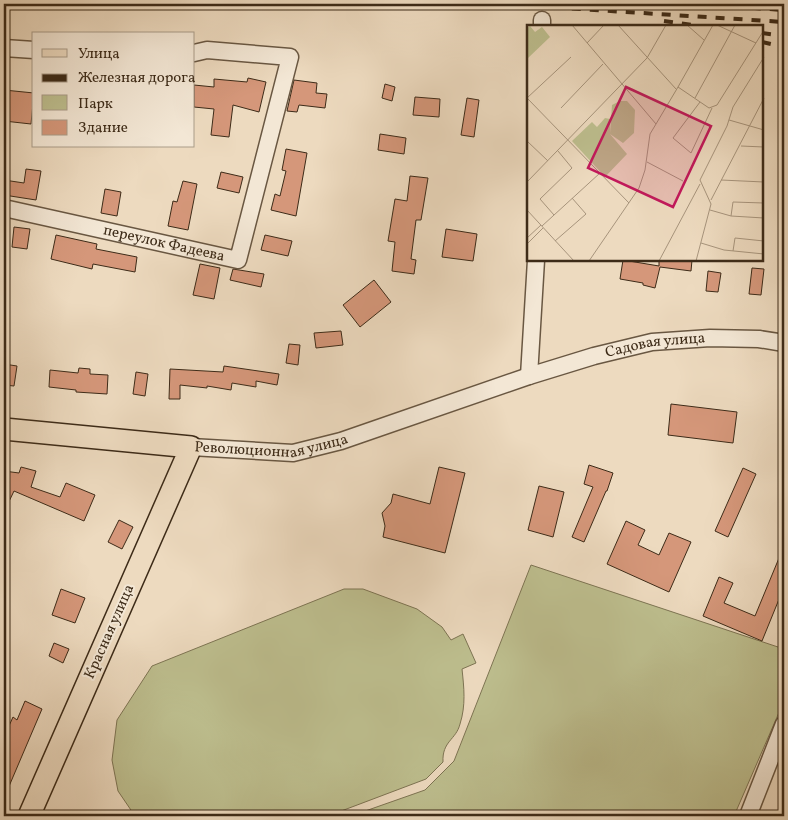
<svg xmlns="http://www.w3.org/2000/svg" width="788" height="820" viewBox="0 0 788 820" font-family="Vollkorn,serif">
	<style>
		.green { fill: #bdbe8e; stroke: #7d7453 }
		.building { fill: #d5977a; stroke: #3d2b18 }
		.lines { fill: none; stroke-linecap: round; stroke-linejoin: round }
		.minor-casing { stroke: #695742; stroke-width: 19 }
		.major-casing { stroke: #3d2b18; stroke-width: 24 }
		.minor { stroke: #f3e7d5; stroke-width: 16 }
		.major { stroke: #eddabf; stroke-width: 21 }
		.rail { stroke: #3d2b18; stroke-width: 4; stroke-dasharray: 9 9; stroke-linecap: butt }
		.labels { text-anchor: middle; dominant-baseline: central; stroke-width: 4; stroke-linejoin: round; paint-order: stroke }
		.street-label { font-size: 15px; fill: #3d2b18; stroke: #f3e7d5 }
		.inset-road { fill: none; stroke: #a7947c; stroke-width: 1 }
		.view { fill: #c2185b; fill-opacity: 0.15; stroke: #c2185b; stroke-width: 2.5 }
		.inset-edge { fill: none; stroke: #3d2b18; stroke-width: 2.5 }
	</style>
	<rect width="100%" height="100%" fill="#eddabf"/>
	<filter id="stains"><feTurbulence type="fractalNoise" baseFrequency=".004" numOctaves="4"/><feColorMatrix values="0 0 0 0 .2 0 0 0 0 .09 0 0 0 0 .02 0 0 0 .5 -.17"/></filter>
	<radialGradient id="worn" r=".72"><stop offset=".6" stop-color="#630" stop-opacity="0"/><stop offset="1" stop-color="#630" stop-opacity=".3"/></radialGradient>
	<!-- green -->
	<g class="green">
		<polygon points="531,565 784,649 784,701 734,816 351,816 425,790 454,761"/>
		<path d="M344 589H363L417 609 442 627 451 640 463 634 476 663 462 669C464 688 466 705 460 724 456 740 442 741 443 762L426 779 328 816H135L118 791 112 760 117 720 152 666Z"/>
	</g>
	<!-- building -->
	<g class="building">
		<polygon points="248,78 266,82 259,112 233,105 229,137 211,135 214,109 194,107 194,85 214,87 214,79 247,82"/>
		<polygon points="294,80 317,83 316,93 327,94 325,108 299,105 297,112 287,111"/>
		<polygon points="385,84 395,87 392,101 382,98"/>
		<polygon points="4,90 34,93 31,124 4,121"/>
		<polygon points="415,97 440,99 439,117 413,115"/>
		<polygon points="467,98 479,100 474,137 461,135"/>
		<polygon points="380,134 406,138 404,154 378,150"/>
		<polygon points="286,149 307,153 296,216 271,210 275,194 280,196 286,171 282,170"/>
		<polygon points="26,169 41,171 36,200 4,195 4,180 24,183"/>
		<polygon points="221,172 243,177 239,193 217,188"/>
		<polygon points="410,176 428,178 421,220 416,220 411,259 416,260 414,274 392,271 395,242 388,241 395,199 407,201"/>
		<polygon points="183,181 197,184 188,230 168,226 173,201 177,202"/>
		<polygon points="105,189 121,192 117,216 101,213"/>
		<polygon points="14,227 30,229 27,249 12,247"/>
		<polygon points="446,229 477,234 473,261 442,257"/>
		<polygon points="56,235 97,244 96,249 137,257 135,272 93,264 92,269 51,259"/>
		<polygon points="265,235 292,241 288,256 261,250"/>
		<polygon points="623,260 659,266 659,260 692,260 691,271 660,267 655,288 643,285 643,283 620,279"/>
		<polygon points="200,264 220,268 214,299 193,295"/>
		<polygon points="752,268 764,269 761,295 749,294"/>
		<polygon points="233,269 264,274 261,287 230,280"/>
		<polygon points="708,271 721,273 718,292 706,291"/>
		<polygon points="374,280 391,302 360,327 343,305"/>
		<polygon points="341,331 343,345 316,348 314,333"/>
		<polygon points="289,344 300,345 298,365 286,363"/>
		<polygon points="4,364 17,366 14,386 4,385"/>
		<polygon points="224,366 279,374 277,385 256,381 256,387 232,383 231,390 207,386 207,388 180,385 180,399 169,399 170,369 223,372"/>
		<polygon points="79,368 90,369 90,374 108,375 107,394 76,392 76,390 49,387 50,370 78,373"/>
		<polygon points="136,372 148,374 145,396 133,394"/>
		<polygon points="671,404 737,412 733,443 668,435"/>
		<polygon points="589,465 613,473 607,491 606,491 584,542 572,537 593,487 584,484"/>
		<polygon points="21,467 36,471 31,487 60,497 66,483 95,495 84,521 14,491 4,512 4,471 19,473"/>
		<polygon points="439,467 465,473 445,553 383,537 385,526 382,513 391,503 393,494 430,504"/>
		<polygon points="743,468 756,474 728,537 715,531"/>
		<polygon points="539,486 564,492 553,537 528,530"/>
		<polygon points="119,520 133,527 122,549 108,542"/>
		<polygon points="626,521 645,530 638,545 659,555 669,533 691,542 669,592 607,564"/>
		<polygon points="784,546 784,587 762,641 703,616 719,577 733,583 724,603 755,616"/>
		<polygon points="61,589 85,598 75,623 52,615"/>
		<polygon points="54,643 69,649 63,663 49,656"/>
		<polygon points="25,701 42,709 4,798 4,737 13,717 17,720"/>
	</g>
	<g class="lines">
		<!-- minor casing -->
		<g class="minor-casing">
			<g id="minor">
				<polyline points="542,20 542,26"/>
				<polyline points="4,48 34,50"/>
				<path id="s1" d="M4 208 238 260 290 57 207 50 194 53"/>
				<polyline points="529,376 536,260"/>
				<path id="s2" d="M191 447 293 453 341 441 529 376 594 356 652 342 710 338 759 339 784 343"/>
				<polyline points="748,816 784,724"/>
			</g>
		</g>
		<!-- major casing -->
		<g class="major-casing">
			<polyline id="major" points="4,429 191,447 29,816"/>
		</g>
		<!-- minor -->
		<use href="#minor" class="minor"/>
		<!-- major -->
		<use href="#major" class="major"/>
		<!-- rail -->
		<g class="rail">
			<polyline points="500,4 784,22"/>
			<polyline points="698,4 784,10"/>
			<polyline points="664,21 699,26"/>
			<polyline points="762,33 784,36"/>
			<polyline points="762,42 784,47"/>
		</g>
	</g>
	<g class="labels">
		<!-- street labels -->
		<g class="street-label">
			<text stroke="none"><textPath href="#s1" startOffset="164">переулок Фадеева</textPath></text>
			<text stroke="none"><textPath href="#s2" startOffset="481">Садовая улица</textPath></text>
			<text stroke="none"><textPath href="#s2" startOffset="81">Революционная улица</textPath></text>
			<text transform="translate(110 632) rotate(-66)">Красная улица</text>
		</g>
	</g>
	<!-- overview -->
	<g transform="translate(527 25)">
		<rect width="236" height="236" fill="#eddabf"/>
		<path d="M3 1 8 7 15 2 23 12 0 34V3ZM93 76H100L108 85 107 108 96 118 83 109 100 129 78 152 45 116 65 97 70 102 78 93 83 94V108L85 80Z" fill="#bdbe8e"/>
		<path class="inset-road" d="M45 0 129 99 151 62 182 83 190 80 237 5M91 0 149 64M160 0 177 15M190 0 229 18M60 18 77 0M151 62 186 0M0 73 102 178M0 73 44 32M168 73 208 0M173 77 146 113 164 128 185 83M34 83 76 39M202 95 237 105M0 116 21 136M214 121 237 122M120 137 156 156M194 155 237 157M0 157 120 33 139 0M184 175 237 73M0 185 47 236M183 185 204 191 237 193M27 190 13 174 45 143 31 126M204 191 206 177 237 178M15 201 73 148M0 213 14 200M28 216 59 189 45 173M174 218 197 225 237 229M0 219 16 203M206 226 208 213 237 216M62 236 112 163 118 145 123 109 129 99M132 236 173 159M169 236 184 179 173 155 200 101 206 82 237 32"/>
		<path class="view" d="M99 62 184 101 146 182 61 143Z"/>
		<rect width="236" height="236" class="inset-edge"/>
	</g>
	<!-- margin -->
	<rect width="788" height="820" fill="none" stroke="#eddabf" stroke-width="20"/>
	<rect x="5" y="5" width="778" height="810" fill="none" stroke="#3d2b18" stroke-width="2.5"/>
	<rect x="10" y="10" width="768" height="800" fill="none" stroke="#3d2b18"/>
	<!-- legend -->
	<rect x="32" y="32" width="162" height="115" fill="#f3e7d5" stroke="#aa9c89"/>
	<rect x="42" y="49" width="25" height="8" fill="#eddabf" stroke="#aa9c89"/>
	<text x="78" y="58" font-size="15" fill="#3d2b18">Улица</text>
	<rect x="42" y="74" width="25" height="8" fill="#3d2b18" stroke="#aa9c89"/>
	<text x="78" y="82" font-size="15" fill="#3d2b18">Железная дорога</text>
	<rect x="42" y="95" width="25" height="15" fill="#bdbe8e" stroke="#aa9c89"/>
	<text x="78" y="108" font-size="15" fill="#3d2b18">Парк</text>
	<rect x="42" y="120" width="25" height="15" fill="#d5977a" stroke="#aa9c89"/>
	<text x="78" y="132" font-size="15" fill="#3d2b18">Здание</text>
	<rect width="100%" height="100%" filter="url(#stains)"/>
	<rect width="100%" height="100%" fill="url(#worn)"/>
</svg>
